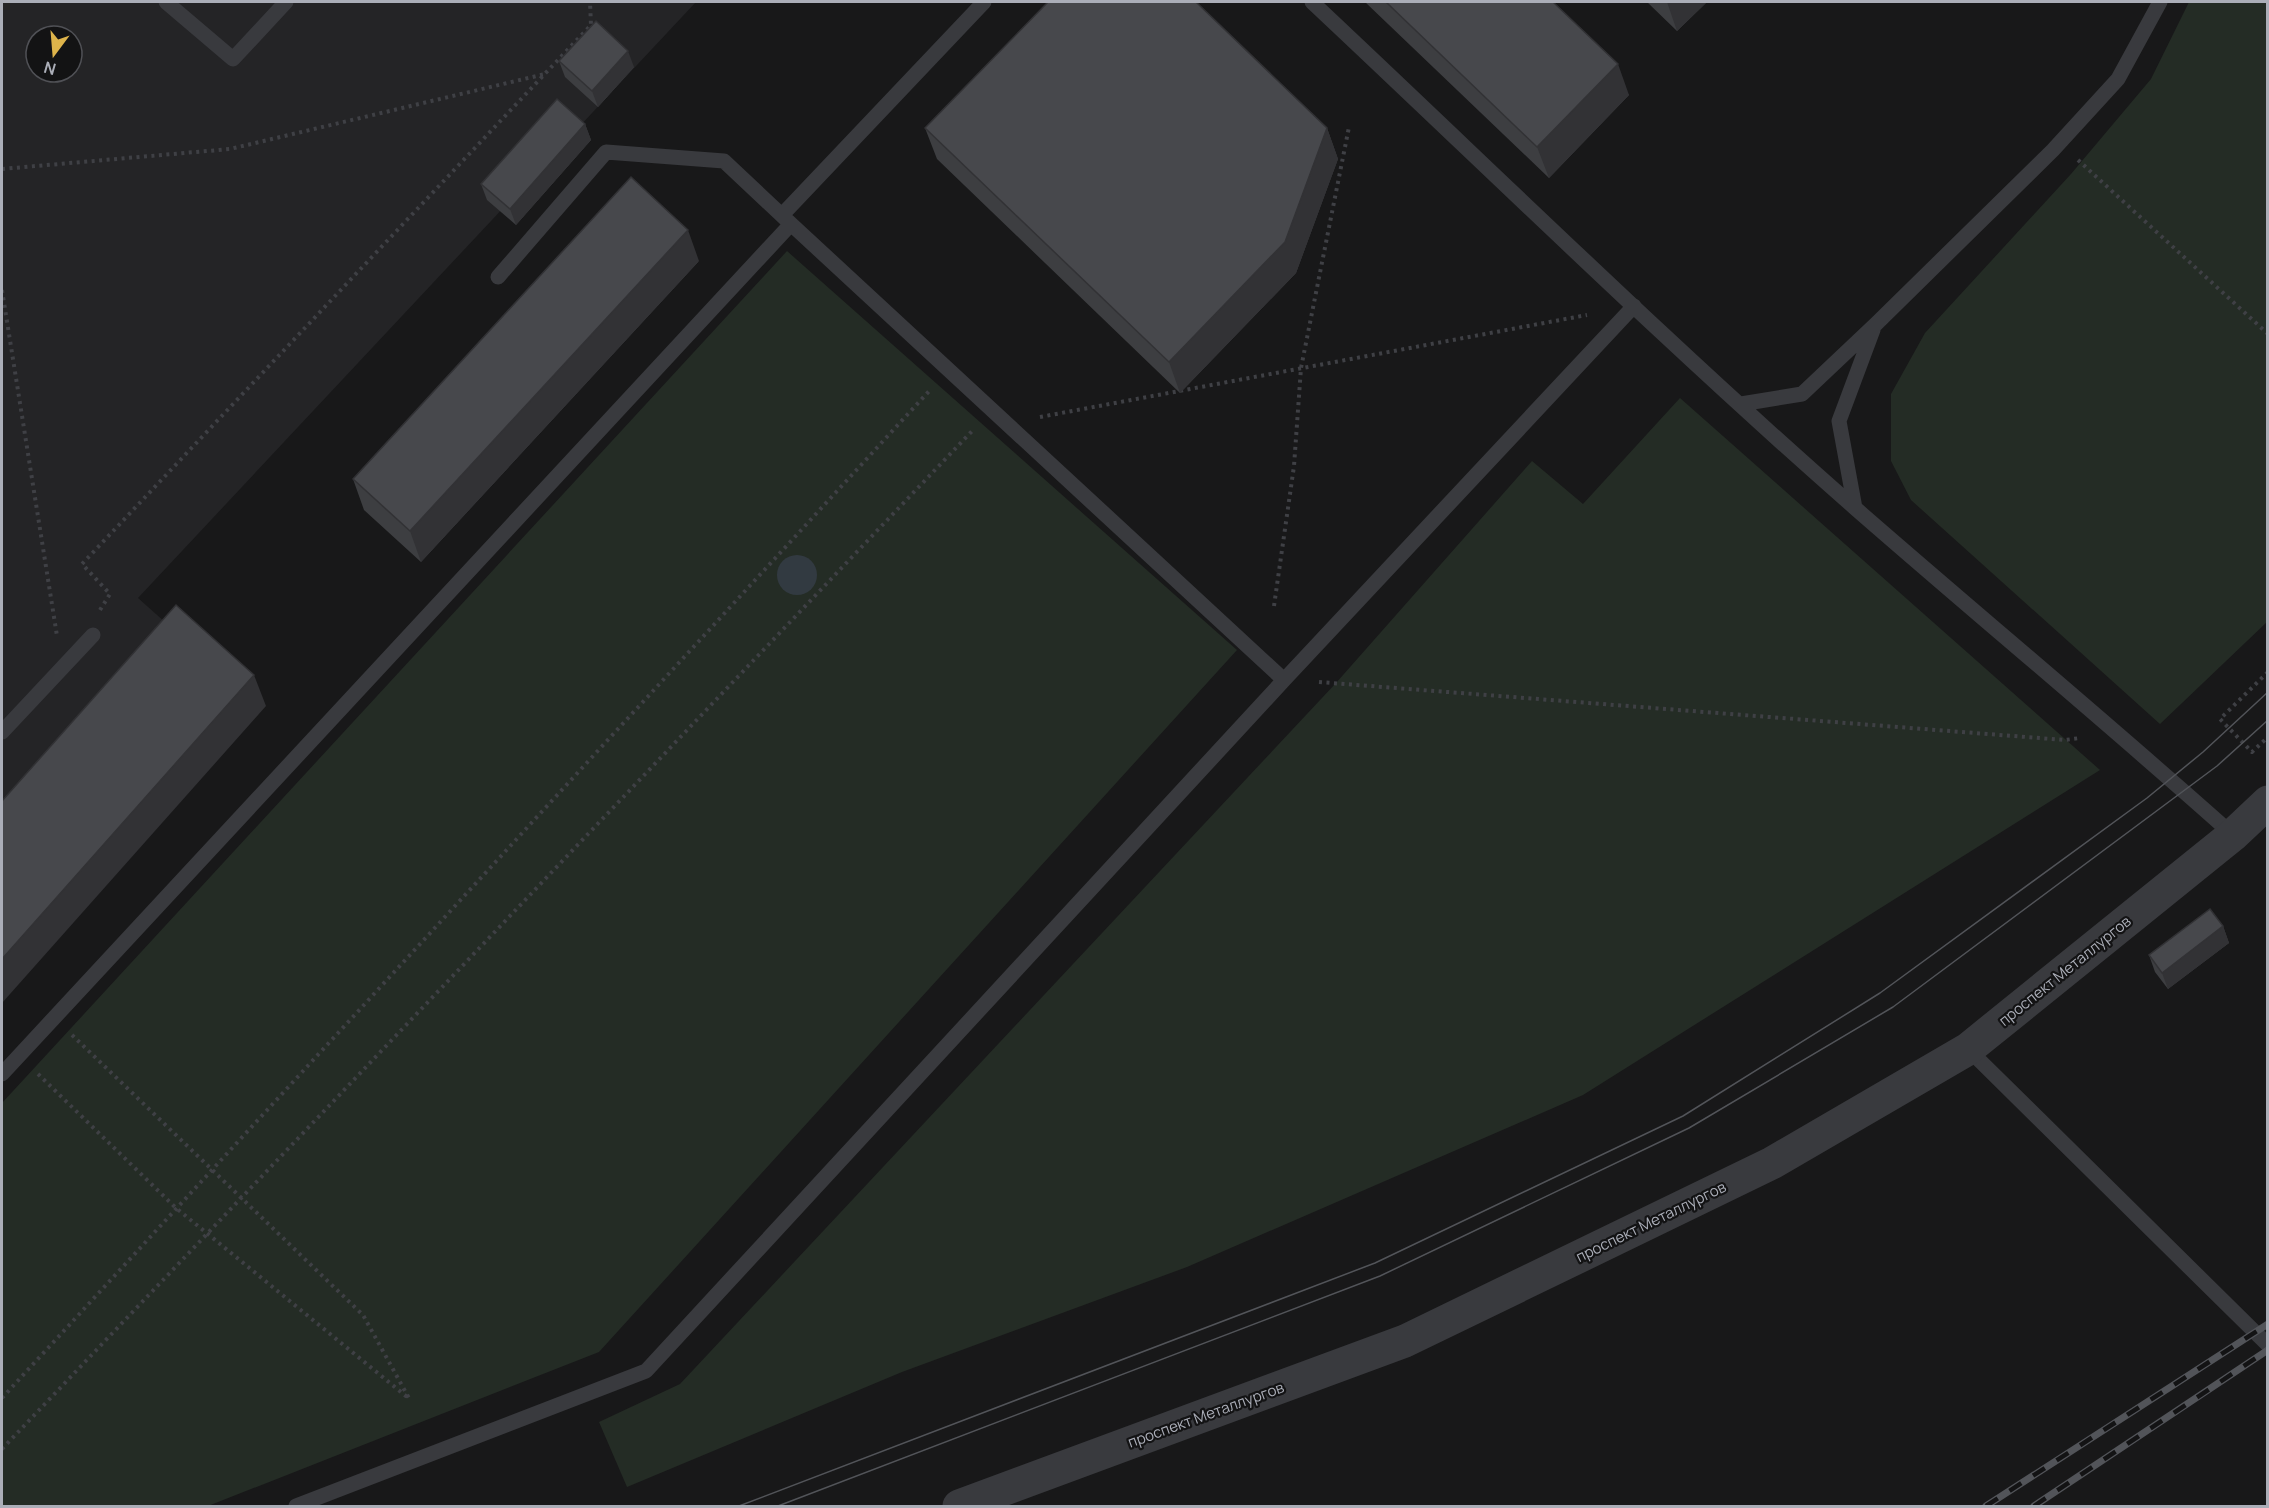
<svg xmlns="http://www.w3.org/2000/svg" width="2269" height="1508" viewBox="0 0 2269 1508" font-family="Manrope,sans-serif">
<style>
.built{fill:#242426;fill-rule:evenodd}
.green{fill:#242c25}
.water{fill:#323a41}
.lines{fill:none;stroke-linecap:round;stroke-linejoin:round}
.path{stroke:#3f4045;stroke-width:4;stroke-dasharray:3 4.5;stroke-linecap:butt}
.service{stroke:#393a3e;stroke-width:15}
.tertiary{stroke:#393a3e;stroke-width:33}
.tram{stroke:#525459;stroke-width:1.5}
.rail-casing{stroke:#525459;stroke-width:7}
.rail{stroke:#131314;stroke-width:4.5;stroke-dasharray:14;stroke-linecap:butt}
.wall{fill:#3d3e41}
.shaded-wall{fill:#323235}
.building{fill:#47484c;stroke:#323235;stroke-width:1.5}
.labels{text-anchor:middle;stroke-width:4.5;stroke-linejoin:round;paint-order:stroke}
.street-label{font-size:15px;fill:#abaeb8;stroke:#131314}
</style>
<rect width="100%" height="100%" fill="#181819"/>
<!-- built -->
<path class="built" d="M 2,2 L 696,2 L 138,598 L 212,664 L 2,902 ZM 36,36 L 72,36 L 72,72 L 36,72 Z"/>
<!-- green -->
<path class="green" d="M 2189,2 L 2267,2 L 2268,621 L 2160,724 L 1911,500 L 1891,461 L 1891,394 L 1925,333 L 2071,174 L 2151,79 Z
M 787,251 L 1237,650 L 599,1352 L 208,1506 L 2,1506 L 2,1103 Z
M 1680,398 L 2100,770 L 1583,1095 L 1187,1267 L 902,1372 L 627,1487 L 599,1422 L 680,1384 L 1336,683 L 1532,461 L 1583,504 Z"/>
<!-- water -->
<path class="water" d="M777 575a20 20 0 1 1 40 0a20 20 0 1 1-40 0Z"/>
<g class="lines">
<!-- path -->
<path class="path" d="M 2078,160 L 2268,334
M 2,169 L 230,149 L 545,74
M 2,290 L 57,636
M 1040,417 L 1587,315
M 1274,606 L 1294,466 L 1301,368 L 1349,127
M 100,610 L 110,594 L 82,564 L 591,25 L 590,2
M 2268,672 L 2220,719 L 2252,752 L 2268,737
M 1319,682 L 2065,740 L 2080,738
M 72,1035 L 363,1315 L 410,1400
M 38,1074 L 176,1208 L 407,1397
M 2,1398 L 931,389
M 2,1449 L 974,429"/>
<!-- service -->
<path class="service" d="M 166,2 L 233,59 L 286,2
M 1312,2 C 1492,171 1669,345 1855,508 C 1981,618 2109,724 2233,835
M 782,215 L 984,2
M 498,277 L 606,152 L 724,161 L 791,224
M 1741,404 L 1802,394 L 1876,324 L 2053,150 L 2118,79 L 2160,2
M 1855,508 L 1839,421 L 1873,330
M 2,732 L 93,635
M 1968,1049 L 2268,1345
M 2,1074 L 791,224 L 1284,680
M 296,1506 L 646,1371 L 1284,680 L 1634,306"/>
<!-- tertiary -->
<path class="tertiary" d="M 959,1506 L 1405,1341 L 1772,1163 L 1968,1049 L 2233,835 L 2268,802"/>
<!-- tram -->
<path class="tram" d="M 739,1506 L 1375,1263 L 1683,1116 L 1880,993 L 2147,798 L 2203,752 L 2268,692
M 778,1506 L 1380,1276 L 1689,1128 L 1893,1007 L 2217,766 L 2268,720"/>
<defs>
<path id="rail" d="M 1986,1506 L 2268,1324
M 2034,1506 L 2268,1350"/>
</defs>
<!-- rail casing -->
<use href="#rail" class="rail-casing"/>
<!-- rail -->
<use href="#rail" class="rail"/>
</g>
<!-- wall -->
<path class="wall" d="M 1365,2 L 1553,2 L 1629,95 L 1549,178 Z
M 1647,2 L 1707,2 L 1677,31 Z
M 559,61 L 634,67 L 598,107 L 565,77 Z
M 585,124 L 591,140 L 516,225 L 487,200 L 481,184 Z
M 925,128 L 1327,128 L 1338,159 L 1296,273 L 1180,393 L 937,159 Z
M 699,261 L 421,562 L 364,510 L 353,479 Z
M 2223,926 L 2229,943 L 2168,989 L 2155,972 L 2149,955 Z"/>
<!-- shaded-wall -->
<path class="shaded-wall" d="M 1667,2 L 1707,2 L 1677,31 Z
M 628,51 L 634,67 L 598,107 L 592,91 Z
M 1618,64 L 1629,95 L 1549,178 L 1537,147 Z
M 585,124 L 591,140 L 516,225 L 510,209 Z
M 1327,128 L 1338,159 L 1296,273 L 1180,393 L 1169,362 Z
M 688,230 L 699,261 L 421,562 L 410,531 Z
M 254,675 L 266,706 L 2,1003 L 2,959 Z
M 2223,926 L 2229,943 L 2168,989 L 2162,973 Z"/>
<!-- building -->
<path class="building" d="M 1048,2 L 1196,2 L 1327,128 L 1285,242 L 1169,362 L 925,128 Z
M 1386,2 L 1553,2 L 1618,64 L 1537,147 Z
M 596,21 L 628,51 L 592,91 L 559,61 Z
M 557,99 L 585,124 L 510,209 L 481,184 Z
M 631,177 L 688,230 L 410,531 L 353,479 Z
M 176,605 L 254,675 L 2,959 L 2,801 Z
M 2210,909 L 2223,926 L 2162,973 L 2149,955 Z"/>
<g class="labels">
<!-- street labels -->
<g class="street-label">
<text transform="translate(2065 971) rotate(-39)" y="5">проспект Металлургов</text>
<text transform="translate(1651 1222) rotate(-26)" y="5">проспект Металлургов</text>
<text transform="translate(1206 1415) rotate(-20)" y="5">проспект Металлургов</text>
</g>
</g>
<!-- border -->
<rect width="2269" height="1508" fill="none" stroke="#abaeb8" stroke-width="6"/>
<!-- north arrow -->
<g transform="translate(54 54) rotate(196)"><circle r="28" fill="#131314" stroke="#505156" stroke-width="1.5"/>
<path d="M0-4.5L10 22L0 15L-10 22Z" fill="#deb44b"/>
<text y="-9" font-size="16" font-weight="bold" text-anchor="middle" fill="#abaeb8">N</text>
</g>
</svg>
